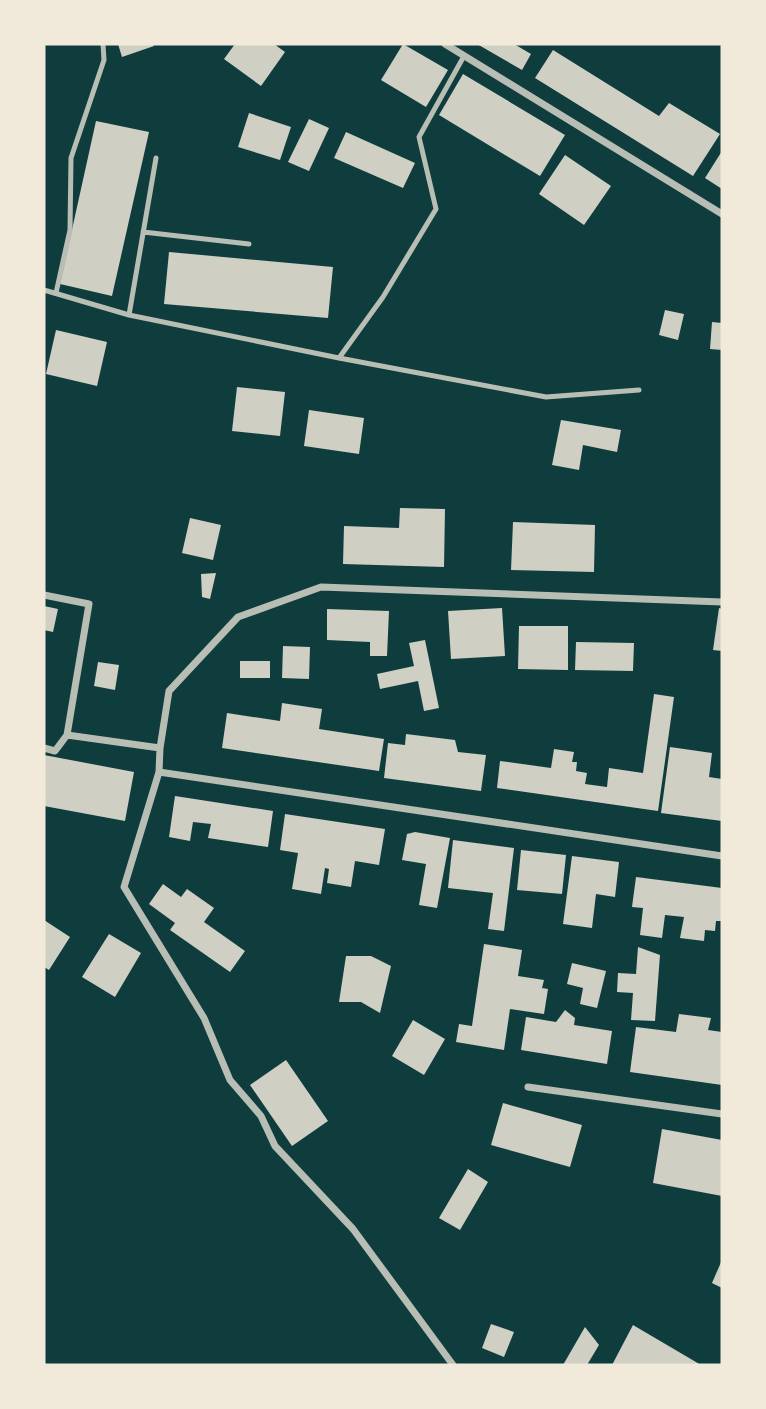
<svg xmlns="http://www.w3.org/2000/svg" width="766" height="1409" viewBox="0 0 766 1409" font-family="'Libre Baskerville',serif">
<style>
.building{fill:#cfcfc3}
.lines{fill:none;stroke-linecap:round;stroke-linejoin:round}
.service{stroke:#b8beb3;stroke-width:5}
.minor{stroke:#b8beb3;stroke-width:7}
</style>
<rect width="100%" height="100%" fill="#0f3d3e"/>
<!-- building -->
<path class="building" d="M 118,44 L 153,44 L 154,46 L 122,57 Z
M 235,44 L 274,44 L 285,52 L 261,86 L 224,59 Z
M 403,44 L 448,70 L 426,107 L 381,80 Z
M 477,44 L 514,44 L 531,54 L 522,70 Z
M 553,50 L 659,116 L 669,103 L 720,134 L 693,176 L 535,78 Z
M 463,74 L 565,135 L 540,176 L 439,115 Z
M 249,113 L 291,127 L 280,160 L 238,147 Z
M 309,119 L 329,128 L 309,171 L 288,162 Z
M 96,121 L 149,132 L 112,296 L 60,284 Z
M 346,132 L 415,163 L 403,188 L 334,158 Z
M 722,151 L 722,189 L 705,178 Z
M 565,155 L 611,186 L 584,225 L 539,194 Z
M 169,252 L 333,267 L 328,318 L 164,304 Z
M 665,310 L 684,314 L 678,340 L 659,335 Z
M 712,322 L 722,323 L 722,350 L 710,349 Z
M 56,330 L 107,342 L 97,386 L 46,374 Z
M 237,387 L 285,392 L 280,436 L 232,431 Z
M 309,410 L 364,418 L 359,454 L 304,446 Z
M 561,420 L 621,430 L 617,452 L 583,445 L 579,470 L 552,465 Z
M 400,508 L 445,509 L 444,567 L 343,564 L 344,526 L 399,528 Z
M 190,518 L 221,525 L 213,560 L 182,553 Z
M 513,522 L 595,525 L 594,572 L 511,570 Z
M 216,573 L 210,599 L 202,597 L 201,574 Z
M 44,606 L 58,609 L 53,632 L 44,630 Z
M 502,608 L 505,656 L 451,659 L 448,611 Z
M 719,608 L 722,609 L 722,651 L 713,650 Z
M 327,609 L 389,611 L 387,656 L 370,656 L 370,642 L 327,640 Z
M 519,626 L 568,626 L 568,670 L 518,669 Z
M 425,640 L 439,708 L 424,711 L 418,681 L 380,689 L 377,674 L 414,666 L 409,643 Z
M 576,642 L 634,643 L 633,671 L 575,670 Z
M 283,646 L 310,647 L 309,679 L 282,678 Z
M 240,661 L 270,661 L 270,678 L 240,678 Z
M 98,662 L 119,665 L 115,690 L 94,686 Z
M 654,694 L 674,697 L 658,811 L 497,788 L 500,761 L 551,768 L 554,749 L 574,752 L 572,762 L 577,762 L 576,771 L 587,773 L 585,784 L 607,787 L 609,768 L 643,773 Z
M 282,703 L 322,709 L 319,729 L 384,739 L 379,771 L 222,748 L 227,713 L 280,721 Z
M 406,734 L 455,740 L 458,752 L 486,755 L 481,791 L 384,778 L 388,743 L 405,745 Z
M 670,747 L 712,753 L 709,777 L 722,779 L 722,821 L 661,813 Z
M 44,755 L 134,772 L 125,821 L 44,806 Z
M 175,796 L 273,811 L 268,847 L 208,838 L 211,824 L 193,822 L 190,841 L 169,837 Z
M 285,814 L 385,829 L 379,865 L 355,861 L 351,887 L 327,883 L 329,869 L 325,868 L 321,894 L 292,889 L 298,853 L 280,850 Z
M 415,832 L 450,838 L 437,908 L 419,905 L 426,864 L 402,860 L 407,834 Z
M 453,840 L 514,848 L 504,931 L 488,929 L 493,893 L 448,888 Z
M 521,850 L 566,855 L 562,894 L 517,890 Z
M 572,856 L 619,862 L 615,897 L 596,894 L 592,928 L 563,924 Z
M 636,877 L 722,888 L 722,921 L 716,921 L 715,931 L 705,930 L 704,941 L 680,938 L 684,917 L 665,915 L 662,938 L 640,935 L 643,908 L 632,907 Z
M 163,884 L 181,897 L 187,889 L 214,908 L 204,922 L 245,951 L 230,972 L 170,930 L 175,923 L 149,904 Z
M 44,920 L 70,937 L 49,970 L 44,967 Z
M 109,934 L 141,953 L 115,997 L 82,977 Z
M 484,944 L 522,950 L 518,976 L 544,980 L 542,988 L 548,989 L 544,1014 L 510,1009 L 504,1050 L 456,1042 L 459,1024 L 472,1026 Z
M 638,947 L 660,955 L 655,1021 L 631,1020 L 633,993 L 617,992 L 618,973 L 636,974 Z
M 346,956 L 371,956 L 391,966 L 380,1013 L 361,1002 L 339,1002 Z
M 572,963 L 606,971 L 597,1008 L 580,1004 L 583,988 L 567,984 Z
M 565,1010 L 575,1018 L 574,1025 L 612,1031 L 607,1064 L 521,1050 L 526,1017 L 556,1022 Z
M 679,1014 L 711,1018 L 708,1030 L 722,1032 L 722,1085 L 630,1072 L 636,1027 L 676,1032 Z
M 413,1020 L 445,1039 L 424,1075 L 392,1056 Z
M 286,1060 L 328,1121 L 292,1146 L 250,1085 Z
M 503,1103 L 582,1125 L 570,1167 L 491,1145 Z
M 662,1129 L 722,1140 L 722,1196 L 653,1183 Z
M 468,1169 L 488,1182 L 460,1230 L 439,1218 Z
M 722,1260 L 722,1288 L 712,1283 Z
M 491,1324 L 514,1332 L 504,1357 L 482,1348 Z
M 633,1325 L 701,1365 L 612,1365 Z
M 585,1327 L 599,1345 L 587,1365 L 563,1365 Z"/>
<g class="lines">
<!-- service -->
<path class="service" d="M 143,232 L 249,244
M 44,290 L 129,315 L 339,358 L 546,397 L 639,390
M 56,293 L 70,230 L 71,158 L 104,60 L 103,44
M 129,315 L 156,158
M 339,358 L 383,297 L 436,209 L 419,137 L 464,56"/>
<!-- minor -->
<path class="minor" d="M 445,44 L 722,214
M 44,595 L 89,604 L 67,735 L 55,751 L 44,748
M 67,735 L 160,748
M 159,772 L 722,856
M 528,1087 L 722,1114
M 453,1365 L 353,1229 L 275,1146 L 261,1116 L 230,1080 L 204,1018 L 124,887 L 159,772 L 160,748 L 169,691 L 238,617 L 321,587 L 722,602"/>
</g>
<!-- border -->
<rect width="766" height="1409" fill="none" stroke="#f1e9da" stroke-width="91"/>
</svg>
